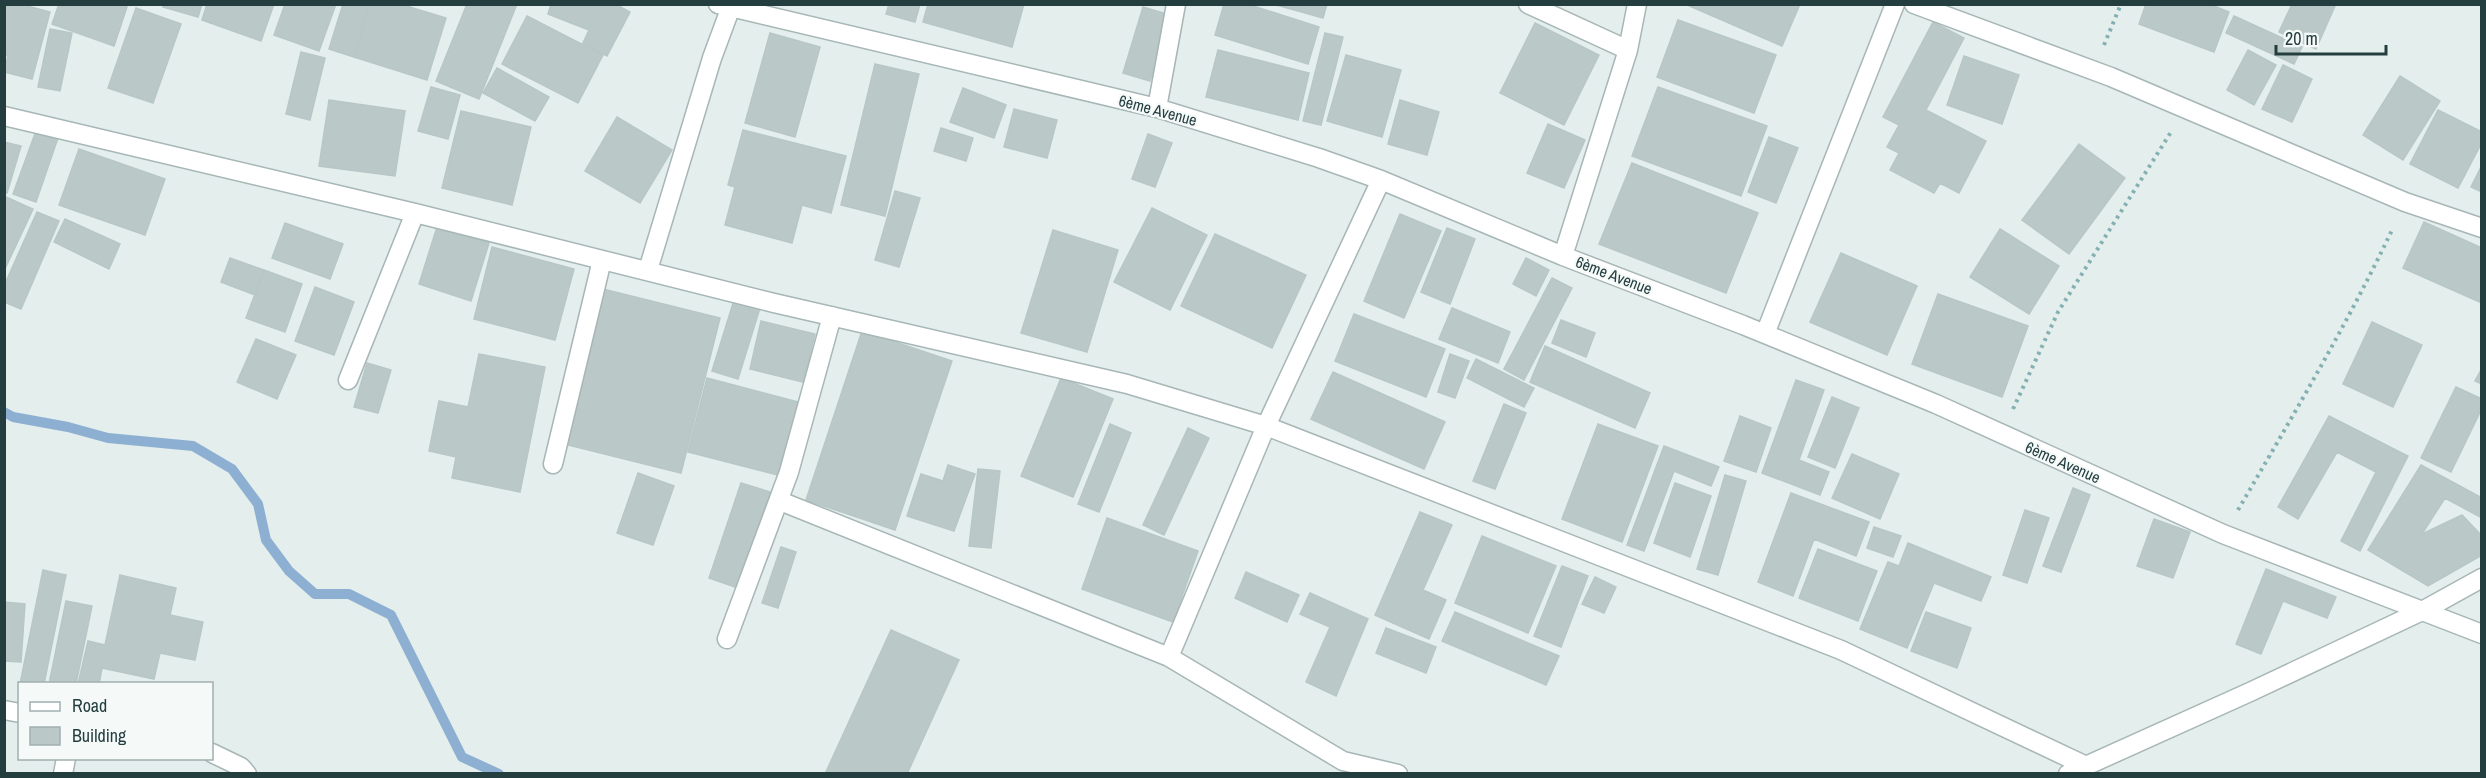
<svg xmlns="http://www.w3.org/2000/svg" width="2486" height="778" viewBox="0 0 2486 778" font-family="'Archivo Narrow',sans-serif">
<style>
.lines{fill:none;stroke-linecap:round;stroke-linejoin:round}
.stream{stroke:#8db0d2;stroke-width:10}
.building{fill:#bac9c7;stroke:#b7c7c6;stroke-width:1.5}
.minor-casing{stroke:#a7b6b6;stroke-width:21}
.path{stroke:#85b0b1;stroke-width:4;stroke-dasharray:3 4.5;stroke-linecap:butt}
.minor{stroke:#fff;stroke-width:18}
.labels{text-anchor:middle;stroke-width:4.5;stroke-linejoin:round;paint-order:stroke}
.street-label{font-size:16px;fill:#243e40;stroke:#f5faf9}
</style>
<rect width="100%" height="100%" fill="#e4eeed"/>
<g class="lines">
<!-- stream -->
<path class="stream" d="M 4,412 L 13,417 L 68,427 L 108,438 L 193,446 L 232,469 L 258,504 L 266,540 L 289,571 L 315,594 L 349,594 L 391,615 L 462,757 L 499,774"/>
</g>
<!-- building -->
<path class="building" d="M 4,4 L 20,4 L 50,12 L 32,79 L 4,72 L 8,56 L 4,55 Z
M 59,4 L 120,4 L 127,7 L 114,46 L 52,24 Z
M 164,4 L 202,4 L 198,17 L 163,7 Z
M 207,4 L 274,4 L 261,41 L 202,20 Z
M 285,4 L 336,4 L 319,51 L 274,35 Z
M 343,4 L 370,4 L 354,57 L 329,49 Z
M 370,4 L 400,4 L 446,18 L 427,80 L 354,57 Z
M 467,4 L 517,4 L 479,99 L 436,81 Z
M 551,4 L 615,4 L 630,12 L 607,56 L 583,43 L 589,30 L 548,14 Z
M 889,4 L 920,4 L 915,22 L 886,14 Z
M 928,4 L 1024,4 L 1012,47 L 923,22 Z
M 1224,4 L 1247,4 L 1319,27 L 1308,64 L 1215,35 Z
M 1273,4 L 1327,4 L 1323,18 Z
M 1685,4 L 1800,4 L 1782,46 Z
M 2146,4 L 2209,4 L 2229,12 L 2214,52 L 2139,24 Z
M 2292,4 L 2335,6 L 2316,49 L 2279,32 Z
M 1143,7 L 1170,15 L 1150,81 L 1123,73 Z
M 136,8 L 181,24 L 153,103 L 108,88 Z
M 527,16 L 603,55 L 578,103 L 502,64 Z
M 2234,16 L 2302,47 L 2294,64 L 2226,33 Z
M 1678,20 L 1776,55 L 1754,113 L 1657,77 Z
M 1933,22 L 1964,38 L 1926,110 L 1986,141 L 1959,193 L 1940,183 L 1934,193 L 1890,170 L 1899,153 L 1887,147 L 1899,125 L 1883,117 Z
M 1535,23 L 1599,55 L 1564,125 L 1500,93 Z
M 50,29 L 72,33 L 60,91 L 38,87 Z
M 770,33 L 820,47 L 795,137 L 745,123 Z
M 1325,33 L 1343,37 L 1321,125 L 1303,121 Z
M 1218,50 L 1309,73 L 1298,120 L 1206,97 Z
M 2248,50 L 2276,65 L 2254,105 L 2227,90 Z
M 301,52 L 325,58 L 310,120 L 286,114 Z
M 1346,55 L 1401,70 L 1382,137 L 1327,121 Z
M 1964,56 L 2019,75 L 2002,124 L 1947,105 Z
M 875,64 L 919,74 L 885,216 L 841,205 Z
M 2283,65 L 2312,79 L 2292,122 L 2262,109 Z
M 497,68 L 549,97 L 535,121 L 483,93 Z
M 2400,76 L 2440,101 L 2403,160 L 2363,135 Z
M 431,87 L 460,95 L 448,139 L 418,131 Z
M 1658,87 L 1767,126 L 1741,196 L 1632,156 Z
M 963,88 L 1006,105 L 994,138 L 950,122 Z
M 329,100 L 405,111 L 395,176 L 319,166 Z
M 1400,100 L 1439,112 L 1427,155 L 1388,144 Z
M 1014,109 L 1057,120 L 1047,158 L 1004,147 Z
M 2438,110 L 2482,132 L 2482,142 L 2458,188 L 2410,164 Z
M 461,111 L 531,127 L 512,205 L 442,188 Z
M 617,117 L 672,150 L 640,203 L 585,171 Z
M 1548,124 L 1585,140 L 1564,188 L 1527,173 Z
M 941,128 L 973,138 L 966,161 L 934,151 Z
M 743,130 L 846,156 L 831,213 L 802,205 L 792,243 L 725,225 L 735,187 L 728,185 Z
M 36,131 L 58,138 L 36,202 L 13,194 Z
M 1148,134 L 1172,143 L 1155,187 L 1132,179 Z
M 1769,137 L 1798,148 L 1776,203 L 1748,192 Z
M 4,142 L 21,146 L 7,193 L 4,192 Z
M 2079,144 L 2125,178 L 2069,254 L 2022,220 Z
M 79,149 L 165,179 L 145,235 L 59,205 Z
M 1632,163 L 1758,213 L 1726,293 L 1599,244 Z
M 2482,165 L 2482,192 L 2471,187 Z
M 895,191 L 920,198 L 899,267 L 875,260 Z
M 6,197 L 33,209 L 4,271 L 4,201 Z
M 1152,208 L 1207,235 L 1170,310 L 1114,282 Z
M 37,212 L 59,221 L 21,309 L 4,302 L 4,286 Z
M 1400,214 L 1441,231 L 1404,318 L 1364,301 Z
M 65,219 L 120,244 L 109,269 L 54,242 Z
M 2424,222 L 2482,248 L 2482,303 L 2403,268 Z
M 285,223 L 343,244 L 330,279 L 272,258 Z
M 437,227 L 489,243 L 471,301 L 419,284 Z
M 1447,228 L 1475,239 L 1450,304 L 1421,292 Z
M 2000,229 L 2059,266 L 2029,314 L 1970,277 Z
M 1053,230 L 1118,250 L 1087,352 L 1021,333 Z
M 1215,234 L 1306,275 L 1272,348 L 1181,306 Z
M 492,247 L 574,269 L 555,340 L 474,319 Z
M 1841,253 L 1917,286 L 1887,355 L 1810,322 Z
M 230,258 L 264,270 L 255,295 L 221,282 Z
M 1526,258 L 1549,270 L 1536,296 L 1513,284 Z
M 264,270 L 302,284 L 285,332 L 246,318 Z
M 1552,278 L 1572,288 L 1524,380 L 1504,369 Z
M 315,287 L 354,302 L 334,355 L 295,341 Z
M 603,289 L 720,318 L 681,473 L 564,444 Z
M 1938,294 L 2028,326 L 2002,397 L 1912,364 Z
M 734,300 L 760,308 L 738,379 L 712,371 Z
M 1452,308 L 1510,332 L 1498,363 L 1439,339 Z
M 1354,314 L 1445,349 L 1426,397 L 1335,361 Z
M 1561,320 L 1595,333 L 1586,357 L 1552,343 Z
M 761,321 L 815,334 L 803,382 L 750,369 Z
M 2372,322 L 2422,345 L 2393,407 L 2343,384 Z
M 862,331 L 952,361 L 895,530 L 806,500 Z
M 256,339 L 296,355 L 277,399 L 237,382 Z
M 1545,346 L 1650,393 L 1635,428 L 1530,382 Z
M 479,354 L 545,367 L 520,492 L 452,478 L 456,457 L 429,451 L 439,401 L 468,407 Z
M 1450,354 L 1469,361 L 1455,398 L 1438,392 Z
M 1476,359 L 1534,388 L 1524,407 L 1467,378 Z
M 367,363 L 391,370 L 378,413 L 354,407 Z
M 2482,368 L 2482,384 L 2475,381 Z
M 1333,372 L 1445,422 L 1424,469 L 1311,419 Z
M 707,378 L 806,404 L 786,477 L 688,452 Z
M 1061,378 L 1113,399 L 1073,497 L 1021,476 Z
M 1796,380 L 1824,390 L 1799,460 L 1829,472 L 1820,495 L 1762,473 Z
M 2456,387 L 2482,399 L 2482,408 L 2451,472 L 2421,458 Z
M 1832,397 L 1859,408 L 1835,468 L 1808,457 Z
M 1504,404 L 1526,413 L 1495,489 L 1473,481 Z
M 1740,416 L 1771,428 L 1756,472 L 1724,461 Z
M 2329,416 L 2408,456 L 2360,551 L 2341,541 L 2376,472 L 2337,452 L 2298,519 L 2278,507 Z
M 1110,424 L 1131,433 L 1099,512 L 1078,504 Z
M 1598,424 L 1658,446 L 1622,542 L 1562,519 Z
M 1188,428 L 1209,438 L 1164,535 L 1143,525 Z
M 1664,446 L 1719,467 L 1711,486 L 1674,471 L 1644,551 L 1627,545 Z
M 1852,454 L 1899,474 L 1880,519 L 1832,498 Z
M 948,465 L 975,474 L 954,531 L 907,516 L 921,474 L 943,481 Z
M 2421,465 L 2482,498 L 2482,518 L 2445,498 L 2422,534 L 2462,515 L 2482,536 L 2482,555 L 2428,586 L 2368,550 Z
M 978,469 L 1000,471 L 991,548 L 969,546 Z
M 638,473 L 674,486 L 653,545 L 617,533 Z
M 1725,475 L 1746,481 L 1718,575 L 1697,569 Z
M 741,483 L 770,492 L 738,588 L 709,578 Z
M 1675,483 L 1711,496 L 1690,557 L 1654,543 Z
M 2073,488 L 2090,495 L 2061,572 L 2043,566 Z
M 1791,493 L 1869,522 L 1856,556 L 1814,539 L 1793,596 L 1758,582 Z
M 2025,510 L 2049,518 L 2027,583 L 2003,575 Z
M 1420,512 L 1452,525 L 1423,590 L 1446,600 L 1429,639 L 1375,615 Z
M 1107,518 L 1198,551 L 1173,622 L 1082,589 Z
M 2154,519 L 2190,532 L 2173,578 L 2137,566 Z
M 1874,527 L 1901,536 L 1893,557 L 1867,548 Z
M 1482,536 L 1556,566 L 1528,633 L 1455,603 Z
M 1908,543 L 1991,577 L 1981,601 L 1934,583 L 1907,648 L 1860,629 L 1888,562 L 1899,566 Z
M 781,547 L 796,552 L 778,608 L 762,603 Z
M 1818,549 L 1877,571 L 1858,621 L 1799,598 Z
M 1562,566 L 1588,576 L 1561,647 L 1534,636 Z
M 2266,569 L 2336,597 L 2327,618 L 2283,601 L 2261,654 L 2236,644 Z
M 43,570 L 66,575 L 44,684 L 20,684 Z
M 1246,572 L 1299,595 L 1287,622 L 1235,598 Z
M 120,575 L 176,588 L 170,615 L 203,622 L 195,660 L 160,653 L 154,679 L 102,668 L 99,684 L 78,684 L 88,641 L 105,645 Z
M 1595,577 L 1616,587 L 1604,613 L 1582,604 Z
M 1310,593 L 1368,619 L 1336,696 L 1306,682 L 1330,627 L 1300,614 Z
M 66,601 L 92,606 L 76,684 L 49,684 Z
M 4,602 L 25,604 L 21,662 L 4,661 Z
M 1455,612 L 1559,656 L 1546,685 L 1442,641 Z
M 1926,612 L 1971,628 L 1957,668 L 1911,651 Z
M 1386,628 L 1436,647 L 1426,673 L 1376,653 Z
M 891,630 L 959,660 L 907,774 L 825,774 Z"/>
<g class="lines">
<defs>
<path id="minor" d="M 718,4 L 1157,108 L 1319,158 L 1381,180 L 1563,256 L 1743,325 L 1936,404 L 2223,534 L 2482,634
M 1528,4 L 1628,50
M 1914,4 L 2111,77 L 2405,202 L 2482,228
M 1157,108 L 1176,4
M 4,116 L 415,213 L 774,303 L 1127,384 L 1266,426 L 1841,650 L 2084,765
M 1563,256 L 1628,50 L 1637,4
M 648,270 L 712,58 L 732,4
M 1765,334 L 1895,4
M 348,380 L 415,213
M 553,464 L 602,260
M 780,501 L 1169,657 L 1343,761 L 1398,774
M 727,639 L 789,472 L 832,316
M 1169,657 L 1266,426 L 1381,180
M 4,710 L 20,713
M 212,753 L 241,767 L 247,774
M 63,774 L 66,758
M 2068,774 L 2250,692 L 2424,610 L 2482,578"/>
</defs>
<!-- minor casing -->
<use href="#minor" class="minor-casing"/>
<!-- path -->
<path class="path" d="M 2104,45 L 2121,4
M 2013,409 L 2058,312 L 2171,132
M 2238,510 C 2292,417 2347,325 2393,228"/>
<!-- minor -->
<use href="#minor" class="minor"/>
</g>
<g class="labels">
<!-- street labels -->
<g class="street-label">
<text transform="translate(1158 110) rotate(15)" y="6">6ème Avenue</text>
<text transform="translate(1614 275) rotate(21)" y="6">6ème Avenue</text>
<text transform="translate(2063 462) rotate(24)" y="6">6ème Avenue</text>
</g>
</g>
<!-- border -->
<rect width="2486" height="778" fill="none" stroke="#243e40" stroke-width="12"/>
<!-- legend -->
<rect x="18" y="682" width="195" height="78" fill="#f5faf9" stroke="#a1afaf" stroke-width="1.5"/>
<rect x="30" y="702" width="30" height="9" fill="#ffffff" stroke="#a1afaf" stroke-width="1.5"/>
<text x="72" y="712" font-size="18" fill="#243e40">Road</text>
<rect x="30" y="727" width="30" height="18" fill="#bac9c7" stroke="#a1afaf" stroke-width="1.5"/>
<text x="72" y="742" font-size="18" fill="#243e40">Building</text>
<!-- scale -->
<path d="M2276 45v9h110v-9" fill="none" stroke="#243e40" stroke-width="3"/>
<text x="2285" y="45" font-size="18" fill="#243e40" stroke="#f5faf9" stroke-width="4.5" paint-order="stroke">20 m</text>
</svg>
